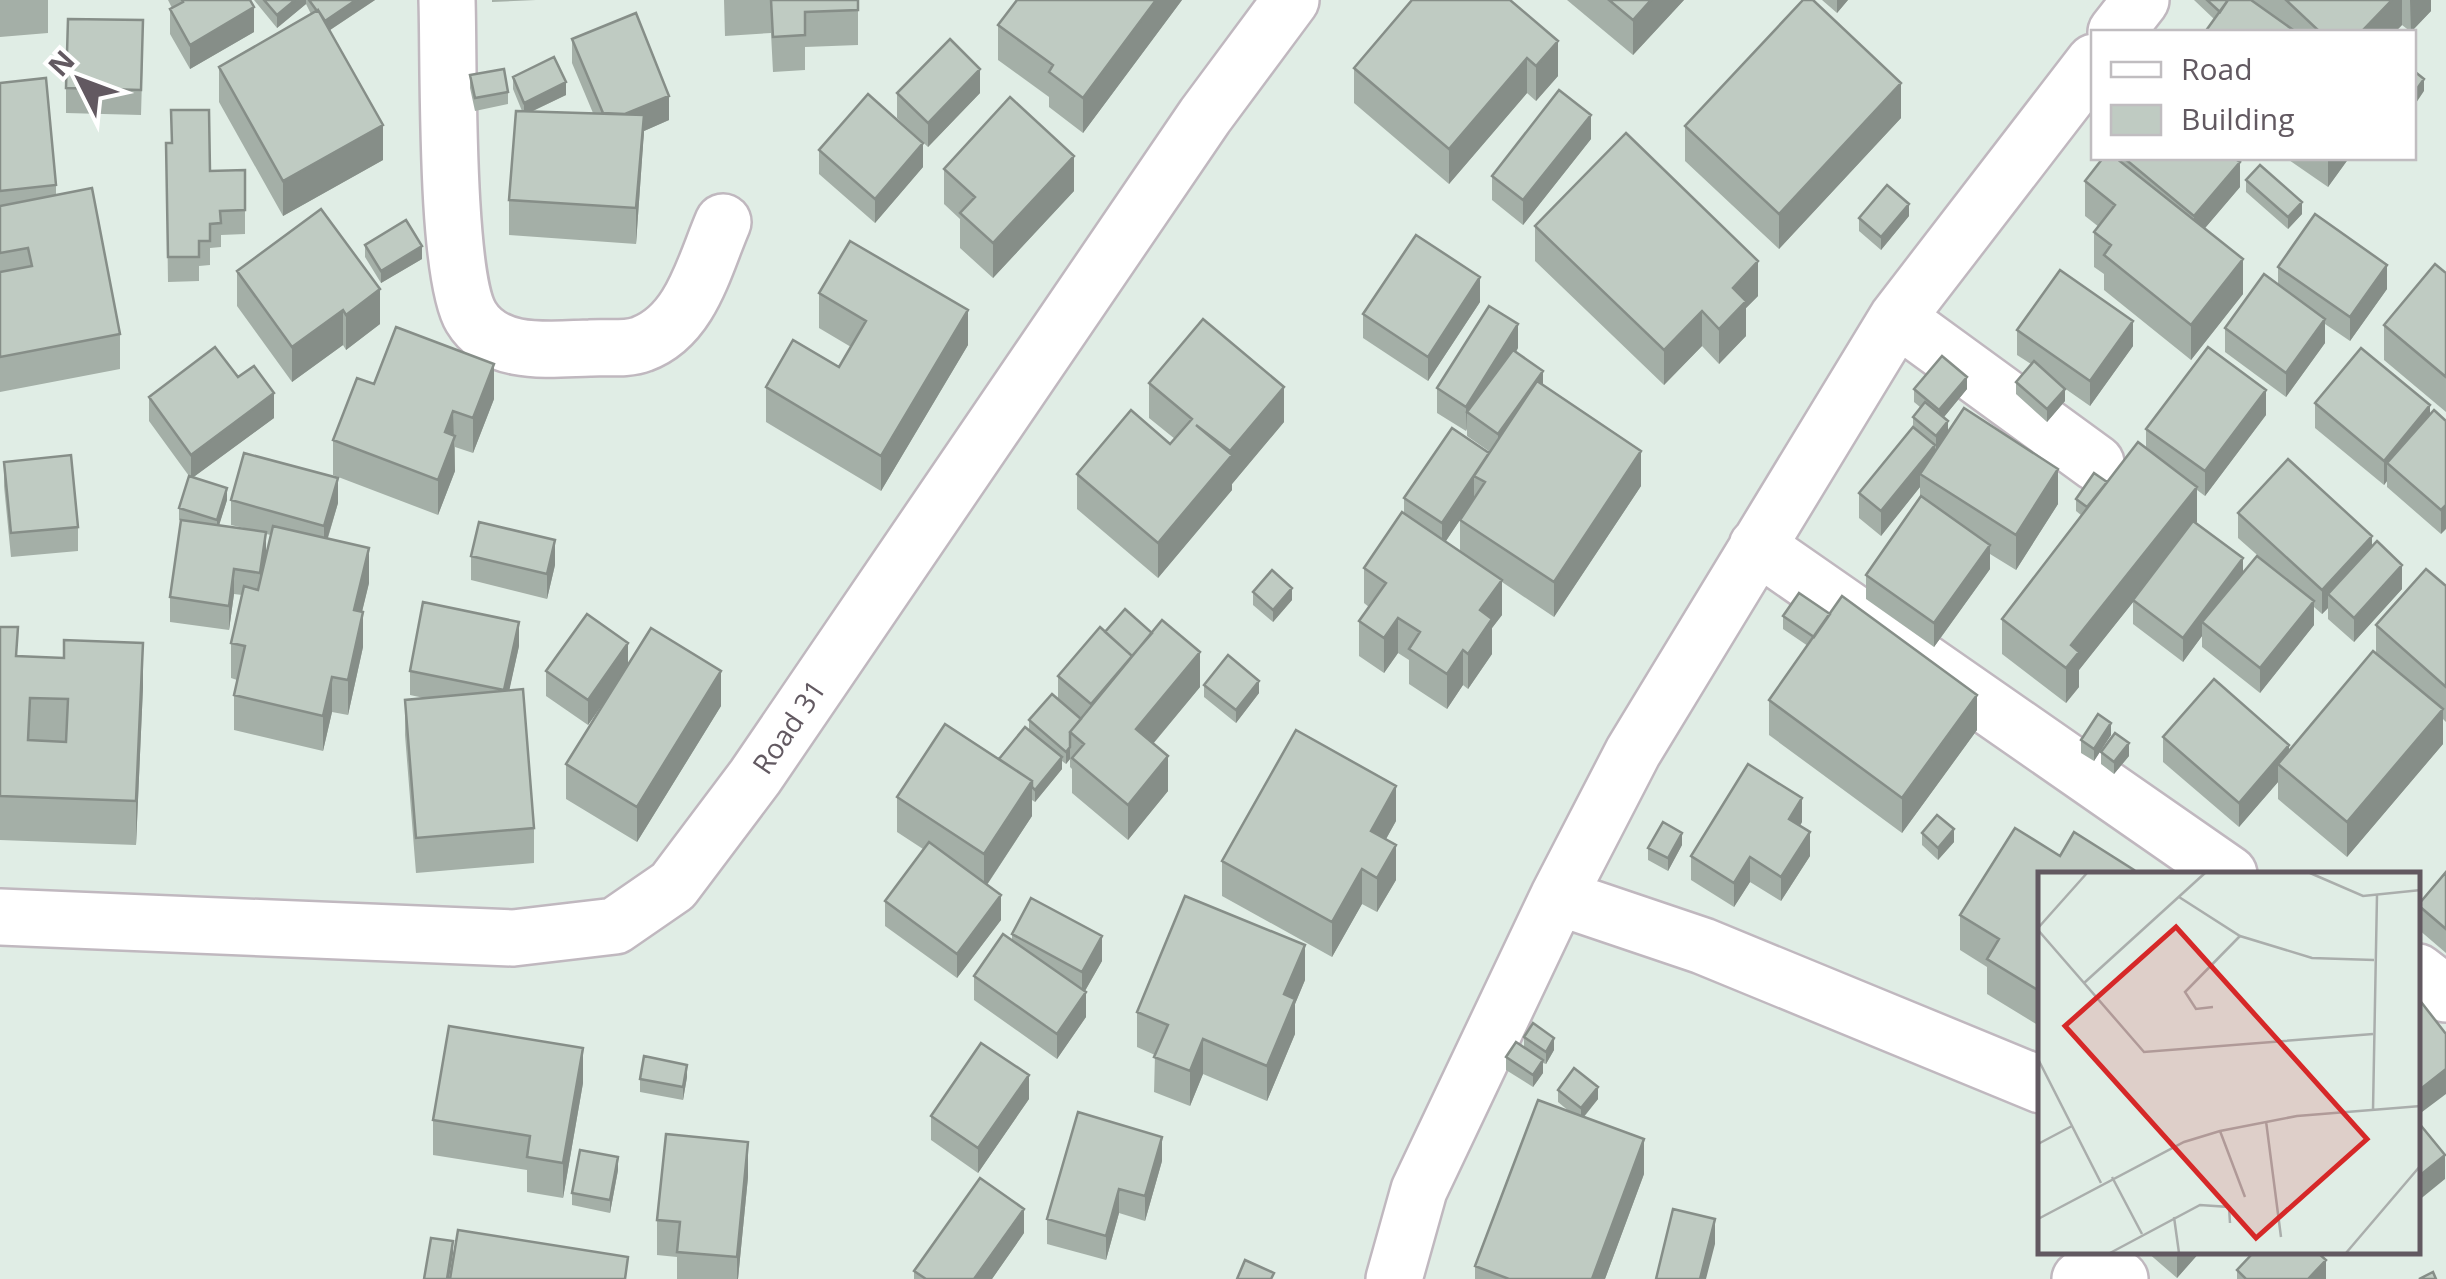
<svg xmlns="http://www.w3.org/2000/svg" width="2446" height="1279" viewBox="0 0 2446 1279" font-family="'Open Sans',sans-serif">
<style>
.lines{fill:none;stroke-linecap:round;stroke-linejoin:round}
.minor-casing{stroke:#c0b8bf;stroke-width:60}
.minor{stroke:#fff;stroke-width:55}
.wall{fill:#a4afa7;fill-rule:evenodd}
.shaded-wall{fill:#868e88}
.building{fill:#bfcbc2;stroke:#868e88;stroke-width:2.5;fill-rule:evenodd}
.labels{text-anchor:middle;stroke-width:10;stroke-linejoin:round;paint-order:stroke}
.street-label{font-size:28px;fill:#625961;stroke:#fff}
.inset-road{fill:none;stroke:#aaaeac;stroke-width:2.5}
.view{fill:#d62828;fill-opacity:0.15;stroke:#d62828;stroke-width:5}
.inset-edge{fill:none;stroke:#625961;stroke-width:5}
</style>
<rect width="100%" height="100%" fill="#e0ede5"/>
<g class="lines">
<defs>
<path id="minor" d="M 447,0 C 449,61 445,274 471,317 C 495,357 550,349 590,348 C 606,347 627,350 642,344 C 691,326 704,266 723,222
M 2116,32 L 2141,0
M 1897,318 L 2096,463
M 1757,546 L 2229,874
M 1558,897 L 1703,946 L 2041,1085
M 0,917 L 513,938 L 615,926 L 673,886 L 755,777 L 1205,116 L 1291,0
M 2418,972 L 2446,994
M 1394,1279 L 1419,1190 L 1558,897 L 1633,752 L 1897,318 L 2094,62
M 2080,1279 L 2092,1270 L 2120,1279"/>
</defs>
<!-- minor casing -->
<use href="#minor" class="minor-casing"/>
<!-- minor -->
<use href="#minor" class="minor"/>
</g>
<!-- wall -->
<path class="wall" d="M 0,0 L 48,0 L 48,33 L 0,37 Z
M 168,0 L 250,0 L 254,32 L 190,69 L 170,34 L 170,9 L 172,8 Z
M 254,0 L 375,0 L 330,30 L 383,160 L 283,216 L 219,102 L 219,67 L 311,14 L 306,4 L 277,28 Z
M 492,0 L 536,0 L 492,2 Z
M 724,0 L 858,0 L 858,45 L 805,47 L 805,70 L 773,72 L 771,33 L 725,36 Z
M 1182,0 L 1083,133 L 1049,107 L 1049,97 L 998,60 L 998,25 Z
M 1510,0 L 1558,76 L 1536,101 L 1527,93 L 1449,184 L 1354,103 L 1354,68 Z
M 1567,0 L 1684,0 L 1633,55 Z
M 1822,0 L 1848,0 L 1837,13 Z
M 2194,0 L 2431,0 L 2431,11 L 2411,32 L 2402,25 L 2395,32 L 2205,32 L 2214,19 Z
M 572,39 L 669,120 L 644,131 L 636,244 L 509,235 L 509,200 L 522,111 L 513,89 L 513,77 L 566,95 L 533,111 L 593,113 L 572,63 Z
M 143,45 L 141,115 L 66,113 L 66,88 Z
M 470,75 L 508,92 L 508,104 L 475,111 L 470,88 Z
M 0,83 L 56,185 L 56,195 L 120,334 L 120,369 L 0,392 Z
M 897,93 L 980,93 L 928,147 L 897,118 Z
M 1901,118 L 1779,249 L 1685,161 L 1685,126 Z
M 1591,139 L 1523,225 L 1492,200 L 1492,176 Z
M 166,143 L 210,171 L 245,170 L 245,234 L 221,235 L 221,247 L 210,248 L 210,265 L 199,266 L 199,281 L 168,282 Z
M 819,150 L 923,167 L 875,223 L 819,174 Z
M 2103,158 L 2234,158 L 2240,187 L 2205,228 L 2243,294 L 2191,360 L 2104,290 L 2104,274 L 2094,267 L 2094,232 L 2099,227 L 2085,216 L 2085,181 Z
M 2286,158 L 2349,158 L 2328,187 Z
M 944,169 L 1074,191 L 993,278 L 960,248 L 960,219 L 944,204 Z
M 2246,180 L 2302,214 L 2288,229 L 2246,192 Z
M 1909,216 L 1881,250 L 1859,231 L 1859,218 Z
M 1535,226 L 1758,296 L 1746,308 L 1746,336 L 1719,364 L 1702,346 L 1664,385 L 1535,261 Z
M 365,245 L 422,259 L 381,283 L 365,257 Z
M 2278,267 L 2387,289 L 2350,341 L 2325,324 L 2325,343 L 2286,397 L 2225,352 L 2225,328 L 2278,284 Z
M 237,271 L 380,324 L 346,350 L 343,345 L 292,382 L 237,306 Z
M 2446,273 L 2446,412 L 2384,360 L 2384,325 Z
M 819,293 L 968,345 L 881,491 L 766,422 L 766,387 L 839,367 L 851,347 L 819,328 Z
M 1480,302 L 1428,381 L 1363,338 L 1363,314 Z
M 2017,330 L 2133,346 L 2090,406 L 2060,385 L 2065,401 L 2047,422 L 2016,394 L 2016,382 L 2031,364 L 2017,355 Z
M 1518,348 L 1516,352 L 1543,385 L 1641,486 L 1554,617 L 1502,582 L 1502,615 L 1492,628 L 1492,654 L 1468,689 L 1463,685 L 1447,709 L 1409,684 L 1409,660 L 1398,653 L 1384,673 L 1359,656 L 1359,621 L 1369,607 L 1364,603 L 1364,568 L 1404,514 L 1404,498 L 1490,452 L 1467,436 L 1467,429 L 1466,431 L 1437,413 L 1437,388 ZM 1462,517 L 1460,520 L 1460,552 L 1445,542 Z
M 238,377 L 274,418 L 193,477 L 227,500 L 219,525 L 248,529 L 231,525 L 231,500 L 338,503 L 328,538 L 369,583 L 362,611 L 363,647 L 348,715 L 332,712 L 323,751 L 234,730 L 234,695 L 237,680 L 231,678 L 231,643 L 242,595 L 234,594 L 229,630 L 170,622 L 170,597 L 181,521 L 179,520 L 179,508 L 189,476 L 149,421 L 149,397 ZM 266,534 L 271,535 L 266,556 Z
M 1149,383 L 1284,422 L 1232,484 L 1232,490 L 1158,578 L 1077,509 L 1077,474 L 1170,444 L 1175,439 L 1149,418 Z
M 374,384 L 494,399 L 473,453 L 455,447 L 455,471 L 438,515 L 333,475 L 333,440 Z
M 1914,389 L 1967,389 L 1944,417 L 1948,431 L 2058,504 L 2016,570 L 1990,554 L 1990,569 L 1934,647 L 1866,599 L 1866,575 L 1920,497 L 1920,487 L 1881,536 L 1859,518 L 1859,493 L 1913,427 L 1913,417 L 1920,407 L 1914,402 Z
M 2315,403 L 2430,414 L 2446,421 L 2441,534 L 2387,487 L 2387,481 L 2384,485 L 2315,428 Z
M 2266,415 L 2205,496 L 2197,490 L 2196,523 L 2243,573 L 2264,561 L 2238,538 L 2238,513 L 2372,545 L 2402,589 L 2354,642 L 2328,619 L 2328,608 L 2322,614 L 2314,607 L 2314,625 L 2260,693 L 2202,647 L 2202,636 L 2183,662 L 2133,624 L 2133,602 L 2079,670 L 2079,687 L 2066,703 L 2002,654 L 2002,619 L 2081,515 L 2076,511 L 2076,499 L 2107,482 L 2146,448 L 2146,429 Z
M 4,462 L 78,527 L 78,551 L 11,557 L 4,486 Z
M 471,556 L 555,565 L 547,599 L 471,580 Z
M 2446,586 L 2446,722 L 2443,719 L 2443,744 L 2347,857 L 2278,799 L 2278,782 L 2239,827 L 2163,762 L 2163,737 L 2289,751 L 2376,653 L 2376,625 Z
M 1253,592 L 1292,600 L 1273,622 L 1253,605 Z
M 1783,616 L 1977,730 L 1902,833 L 1769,735 L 1769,700 L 1808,646 L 1783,629 Z
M 0,627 L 18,656 L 143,687 L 136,845 L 0,840 Z
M 1105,632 L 1200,687 L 1153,744 L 1168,791 L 1128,840 L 1072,793 L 1072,769 L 1070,767 L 1070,759 L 1066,764 L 1062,761 L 1062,769 L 1035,802 L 1032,800 L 1032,816 L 987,885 L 1001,920 L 957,978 L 885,926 L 885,901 L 923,849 L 897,832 L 897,797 L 999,759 L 1029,730 L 1029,720 L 1058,699 L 1058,676 Z
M 519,646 L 509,690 L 534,828 L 534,863 L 416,873 L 405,735 L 405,700 L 424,698 L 410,695 L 410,671 Z
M 628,663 L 721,706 L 637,842 L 566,799 L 566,764 L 607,697 L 588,725 L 546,696 L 546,671 Z
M 1204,685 L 1259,693 L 1236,723 L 1204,697 Z
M 2111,735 L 2094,761 L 2081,753 L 2081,740 Z
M 2101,752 L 2129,756 L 2114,774 L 2101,764 Z
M 1396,821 L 1386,839 L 1396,880 L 1377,912 L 1362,904 L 1332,957 L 1222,896 L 1222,861 Z
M 1802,822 L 1800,826 L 1810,856 L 1781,901 L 1750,882 L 1734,907 L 1691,880 L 1691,856 Z
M 1922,833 L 1954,842 L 1938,860 L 1922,845 Z
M 1682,845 L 1668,871 L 1648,860 L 1648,848 Z
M 2060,856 L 2134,874 L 2041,874 L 2041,1027 L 1987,994 L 1987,967 L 1960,950 L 1960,915 Z
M 2446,872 L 2446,953 L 2418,929 L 2418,904 Z
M 1012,934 L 1102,961 L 1085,991 L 1086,1017 L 1057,1059 L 974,1000 L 974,976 L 1012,941 Z
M 1305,980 L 1295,1004 L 1295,1034 L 1267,1101 L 1203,1074 L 1190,1106 L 1154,1092 L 1155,1055 L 1137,1047 L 1137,1012 Z
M 1524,1037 L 1554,1050 L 1546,1064 L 1543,1063 L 1543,1073 L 1533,1087 L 1506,1070 L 1506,1057 L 1524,1048 Z
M 687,1077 L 683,1100 L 640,1092 L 640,1079 Z
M 583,1083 L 563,1198 L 527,1192 L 527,1170 L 433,1155 L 433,1120 Z
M 1558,1090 L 1598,1099 L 1584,1117 L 1644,1174 L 1605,1279 L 1475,1279 L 1475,1266 L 1570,1112 L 1558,1102 Z
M 1029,1099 L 978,1173 L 931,1140 L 931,1116 Z
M 1162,1161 L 1145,1221 L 1119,1213 L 1106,1260 L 1047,1244 L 1047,1219 Z
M 618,1170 L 610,1213 L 572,1205 L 572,1193 Z
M 748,1177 L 738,1279 L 677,1279 L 677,1257 L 657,1255 L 657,1220 Z
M 1024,1233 L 992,1279 L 914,1279 L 914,1271 Z
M 2147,1252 L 2200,1252 L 2177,1278 Z
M 2237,1270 L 2326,1279 L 2237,1279 Z"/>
<!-- shaded-wall -->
<path class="shaded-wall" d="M 295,0 L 306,0 L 306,4 L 277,28 L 277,15 Z
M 356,0 L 375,0 L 324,34 L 324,21 Z
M 1156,0 L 1182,0 L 1083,133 L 1083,98 Z
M 1651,0 L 1684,0 L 1633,55 L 1633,20 Z
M 1837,0 L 1848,0 L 1837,13 Z
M 2392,0 L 2402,0 L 2402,25 L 2395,32 L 2361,32 Z
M 2410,0 L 2431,0 L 2431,11 L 2411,32 Z
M 254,7 L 254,32 L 190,69 L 190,45 Z
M 1558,41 L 1558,76 L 1536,101 L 1536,66 Z
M 1527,58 L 1527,93 L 1449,184 L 1449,149 Z
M 980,69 L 980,93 L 928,147 L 928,123 Z
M 2424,79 L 2424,91 L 2414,106 L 2414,93 Z
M 566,82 L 566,95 L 524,115 L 524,103 Z
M 1901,83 L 1901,118 L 1779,249 L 1779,214 Z
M 669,96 L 669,120 L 644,131 L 636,244 L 636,208 L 606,122 Z
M 1591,115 L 1591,139 L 1523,225 L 1523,200 Z
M 383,125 L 383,160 L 283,216 L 283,181 Z
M 923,143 L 923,167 L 875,223 L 875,199 Z
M 1074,156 L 1074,191 L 993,278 L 993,243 Z
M 2328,158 L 2349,158 L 2328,187 Z
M 2240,162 L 2240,187 L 2194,241 L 2194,216 Z
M 2302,202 L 2302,214 L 2288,229 L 2288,217 Z
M 1909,204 L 1909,216 L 1881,250 L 1881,237 Z
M 422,246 L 422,259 L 381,283 L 381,271 Z
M 2243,259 L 2243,294 L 2191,360 L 2191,325 Z
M 1758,261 L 1758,296 L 1746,308 L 1746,336 L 1719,364 L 1719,329 L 1733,288 Z
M 2387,265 L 2387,289 L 2350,341 L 2350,317 Z
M 1480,277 L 1480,302 L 1428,381 L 1428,357 Z
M 380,289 L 380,324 L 346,350 L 346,315 Z
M 343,310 L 343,345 L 292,382 L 292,347 Z
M 968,310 L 968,345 L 881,491 L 881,456 Z
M 1702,311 L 1702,346 L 1664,385 L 1664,350 Z
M 2325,319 L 2325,343 L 2286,397 L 2286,373 Z
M 2133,321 L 2133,346 L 2090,406 L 2090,381 Z
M 1518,324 L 1518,348 L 1475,417 L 1467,412 L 1466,431 L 1466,407 Z
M 494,364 L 494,399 L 473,453 L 473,418 Z
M 1543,371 L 1543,395 L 1498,458 L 1498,434 Z
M 1967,377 L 1967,389 L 1939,423 L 1939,410 Z
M 1284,387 L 1284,422 L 1232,484 L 1232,490 L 1158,578 L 1158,543 L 1230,456 L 1230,451 Z
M 2065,389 L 2065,401 L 2047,422 L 2047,409 Z
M 2266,390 L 2266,415 L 2205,496 L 2205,471 Z
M 274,393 L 274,418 L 191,479 L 191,455 Z
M 2430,405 L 2430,430 L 2387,463 L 2387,481 L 2384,485 L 2384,461 Z
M 453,411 L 455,471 L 438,515 L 438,480 L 445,432 Z
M 1948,421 L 1948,434 L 1936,449 L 1936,436 Z
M 1935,445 L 1935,469 L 1920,474 L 1920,487 L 1881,536 L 1881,511 Z
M 1641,451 L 1641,486 L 1554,617 L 1554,582 Z
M 1489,453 L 1474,476 L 1474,499 L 1442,547 L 1442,523 Z
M 2058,469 L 2058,504 L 2016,570 L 2016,535 Z
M 338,478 L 338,503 L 324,550 L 324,526 Z
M 2197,487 L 2197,522 L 2079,670 L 2079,687 L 2066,703 L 2066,668 L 2071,645 Z
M 227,488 L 227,500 L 217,532 L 217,520 Z
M 2446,505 L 2446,529 L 2441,534 L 2441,510 Z
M 266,532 L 266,556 L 260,597 L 260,573 Z
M 2372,536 L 2372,560 L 2328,594 L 2328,608 L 2322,614 L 2322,590 Z
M 555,540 L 555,565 L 547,599 L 547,574 Z
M 1990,545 L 1990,569 L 1934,647 L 1934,623 Z
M 369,548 L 369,583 L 354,645 L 354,610 Z
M 2243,558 L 2243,583 L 2202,622 L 2202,636 L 2183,662 L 2183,638 Z
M 2402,565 L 2402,589 L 2354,642 L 2354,618 Z
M 234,569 L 234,594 L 229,630 L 229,606 Z
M 1502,580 L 1502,615 L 1492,628 L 1492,654 L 1468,689 L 1468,654 L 1480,610 Z
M 1292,588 L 1292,600 L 1273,622 L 1273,610 Z
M 2314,601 L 2314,625 L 2260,693 L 2260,668 Z
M 363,612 L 363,647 L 348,715 L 348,680 Z
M 1398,618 L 1398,653 L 1384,673 L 1384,638 Z
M 519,622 L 519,646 L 504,715 L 504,690 Z
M 143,643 L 143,687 L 136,845 L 136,801 Z
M 628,643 L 628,668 L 588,725 L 588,700 Z
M 1463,650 L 1463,685 L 1447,709 L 1447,674 Z
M 1200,652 L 1200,687 L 1136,764 L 1136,729 Z
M 721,671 L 721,706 L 637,842 L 637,807 Z
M 332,677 L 332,712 L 323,751 L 323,716 Z
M 1259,681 L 1259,693 L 1236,723 L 1236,710 Z
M 1977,695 L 1977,730 L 1902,833 L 1902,798 Z
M 2443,709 L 2443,744 L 2347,857 L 2347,822 Z
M 2111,723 L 2111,735 L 2094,761 L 2094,749 Z
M 2129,743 L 2129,756 L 2114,774 L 2114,762 Z
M 2289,745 L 2289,769 L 2278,764 L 2278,782 L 2239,827 L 2239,803 Z
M 1070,747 L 1070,759 L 1066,764 L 1066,752 Z
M 1168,756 L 1168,791 L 1128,840 L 1128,805 Z
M 1062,757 L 1062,769 L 1035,802 L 1035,790 Z
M 1032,781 L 1032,816 L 984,889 L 984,854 Z
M 1396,786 L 1396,821 L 1371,866 L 1371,831 Z
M 1802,798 L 1802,822 L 1789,844 L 1789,819 Z
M 1954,829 L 1954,842 L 1938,860 L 1938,848 Z
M 1810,832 L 1810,856 L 1781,901 L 1781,877 Z
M 1682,833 L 1682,845 L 1668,871 L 1668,858 Z
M 1396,845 L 1396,880 L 1377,912 L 1377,878 Z
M 1750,857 L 1750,882 L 1734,907 L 1734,883 Z
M 1362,869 L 1362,904 L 1332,957 L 1332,922 Z
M 1001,895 L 1001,920 L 957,978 L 957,954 Z
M 1102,936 L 1102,961 L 1082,996 L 1082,972 Z
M 1305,945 L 1305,980 L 1295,1004 L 1295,1034 L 1267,1101 L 1267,1066 L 1284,994 Z
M 1086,992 L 1086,1017 L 1057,1059 L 1057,1034 Z
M 1554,1038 L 1554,1050 L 1546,1064 L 1546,1052 Z
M 1203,1039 L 1203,1074 L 1190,1106 L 1190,1071 Z
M 583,1048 L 583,1083 L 563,1198 L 563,1163 Z
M 1543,1060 L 1543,1073 L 1533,1087 L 1533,1075 Z
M 687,1065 L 687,1077 L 683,1100 L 683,1087 Z
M 2446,1069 L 2446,1094 L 2418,1115 L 2418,1091 Z
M 1029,1075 L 1029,1099 L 978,1173 L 978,1148 Z
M 1598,1087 L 1598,1099 L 1581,1120 L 1581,1108 Z
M 1162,1137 L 1162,1161 L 1145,1221 L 1145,1196 Z
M 1644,1139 L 1644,1174 L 1605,1279 L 1592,1279 Z
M 748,1142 L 748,1177 L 738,1279 L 737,1279 L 737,1257 Z
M 2445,1155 L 2445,1179 L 2418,1201 L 2418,1177 Z
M 618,1157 L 618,1170 L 610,1213 L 610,1200 Z
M 1119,1189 L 1119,1213 L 1106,1260 L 1106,1236 Z
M 1024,1209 L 1024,1233 L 992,1279 L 974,1279 Z
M 1715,1219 L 1715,1244 L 1706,1279 L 1700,1279 Z
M 453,1241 L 453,1254 L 449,1279 L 447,1279 Z
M 2177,1252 L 2200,1252 L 2177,1278 Z
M 2326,1260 L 2326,1279 L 2308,1279 Z"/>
<!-- building -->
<path class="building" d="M 182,0 L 250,0 L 254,7 L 190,45 L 170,9 L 183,2 Z
M 264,0 L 295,0 L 277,15 Z
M 309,0 L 356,0 L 325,21 L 318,10 L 317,11 Z
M 771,0 L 858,0 L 858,10 L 805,12 L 805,35 L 773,37 Z
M 1017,0 L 1156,0 L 1083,98 L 1049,72 L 1053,65 L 998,25 Z
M 1412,0 L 1510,0 L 1558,41 L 1536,66 L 1527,58 L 1449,149 L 1354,68 Z
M 1609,0 L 1651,0 L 1633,20 Z
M 1803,0 L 1813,0 L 1901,83 L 1779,214 L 1685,126 Z
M 2207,0 L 2228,0 L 2220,12 Z
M 2228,0 L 2251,0 L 2296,32 L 2205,32 Z
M 2286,0 L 2392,0 L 2361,32 L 2320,32 Z
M 318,10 L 383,125 L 283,181 L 219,67 Z
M 636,13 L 669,96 L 625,114 L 603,113 L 572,39 Z
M 68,19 L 143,20 L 141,90 L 66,88 Z
M 950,39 L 980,69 L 928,123 L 897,93 Z
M 554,57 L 566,82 L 524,103 L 513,77 Z
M 504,69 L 508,92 L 475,98 L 470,75 Z
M 2414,71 L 2424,79 L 2414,93 Z
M 46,78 L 56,185 L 0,191 L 0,83 Z
M 1559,90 L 1591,115 L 1523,200 L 1492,176 Z
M 868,94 L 923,143 L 875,199 L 819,150 Z
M 1010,97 L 1074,156 L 993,243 L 960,213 L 975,197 L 944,169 Z
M 171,110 L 209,110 L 210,171 L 245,170 L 245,210 L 220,211 L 221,223 L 210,224 L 210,241 L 199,241 L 199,257 L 168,257 L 166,143 L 172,143 Z
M 516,111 L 644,115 L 636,208 L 509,200 Z
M 1626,133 L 1758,261 L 1733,288 L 1746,301 L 1719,329 L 1702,311 L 1664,350 L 1535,226 Z
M 2103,158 L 2116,158 L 2243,259 L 2191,325 L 2104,255 L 2111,245 L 2094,232 L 2115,205 L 2085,181 Z
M 2124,158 L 2234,158 L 2240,162 L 2194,216 Z
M 2260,165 L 2302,202 L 2288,217 L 2246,180 Z
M 1887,185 L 1909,204 L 1881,237 L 1859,218 Z
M 92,188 L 120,334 L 0,357 L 0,272 L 32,266 L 28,248 L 0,253 L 0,206 Z
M 321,209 L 380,289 L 346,315 L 343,310 L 292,347 L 237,271 Z
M 2315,214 L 2387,265 L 2350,317 L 2278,267 Z
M 406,220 L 422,246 L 381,271 L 365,245 Z
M 1416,235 L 1480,277 L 1428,357 L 1363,314 Z
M 850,241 L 968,310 L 881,456 L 766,387 L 793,340 L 839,367 L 866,321 L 819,293 Z
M 2435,264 L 2446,273 L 2446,377 L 2384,325 Z
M 2060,270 L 2133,321 L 2090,381 L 2017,330 Z
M 2264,274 L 2325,319 L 2286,373 L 2225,328 Z
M 1489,306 L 1518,324 L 1466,407 L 1437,388 Z
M 1203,319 L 1284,387 L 1230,451 L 1196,425 L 1232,455 L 1158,543 L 1077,474 L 1131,410 L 1170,444 L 1192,419 L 1149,383 Z
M 396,327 L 494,364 L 473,418 L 453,411 L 445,432 L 455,436 L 438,480 L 333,440 L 357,378 L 374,384 Z
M 215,347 L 238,377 L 254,366 L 274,393 L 191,455 L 149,397 Z
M 2208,347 L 2266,390 L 2205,471 L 2146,429 Z
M 2361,348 L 2430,405 L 2384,461 L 2315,403 Z
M 1513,350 L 1543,371 L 1498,434 L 1467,412 Z
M 1942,356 L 1967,377 L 1939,410 L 1914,389 Z
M 2034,361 L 2065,389 L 2047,409 L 2016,382 Z
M 1537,381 L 1641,451 L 1554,582 L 1460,520 L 1485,482 L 1474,476 Z
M 1925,402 L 1948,421 L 1936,436 L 1913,417 Z
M 1964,408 L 2058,469 L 2016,535 L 1920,474 Z
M 2434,410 L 2446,421 L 2446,505 L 2441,510 L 2387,463 Z
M 1913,427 L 1935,445 L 1881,511 L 1859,493 Z
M 1452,428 L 1489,453 L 1442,523 L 1404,498 Z
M 2138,442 L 2197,487 L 2071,645 L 2079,652 L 2066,668 L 2002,619 Z
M 244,453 L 338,478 L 324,526 L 231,500 Z
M 71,455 L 78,527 L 11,533 L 4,462 Z
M 2288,459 L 2372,536 L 2322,590 L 2238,513 Z
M 2094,473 L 2107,482 L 2087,507 L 2076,499 Z
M 189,476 L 227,488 L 217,520 L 179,508 Z
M 1921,496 L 1990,545 L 1934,623 L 1866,575 Z
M 1402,512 L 1502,580 L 1480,610 L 1492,619 L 1468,654 L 1463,650 L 1447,674 L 1409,649 L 1420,632 L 1398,618 L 1384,638 L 1359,621 L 1386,583 L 1364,568 Z
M 181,520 L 266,532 L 260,573 L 234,569 L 229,606 L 170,597 Z
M 2193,521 L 2243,558 L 2183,638 L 2133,600 Z
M 479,522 L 555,540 L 547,574 L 471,556 Z
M 273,526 L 369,548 L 354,610 L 363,612 L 348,680 L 332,677 L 323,716 L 234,695 L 245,646 L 231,643 L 244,586 L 258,590 Z
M 2377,541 L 2402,565 L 2354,618 L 2328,594 Z
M 2257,556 L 2314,601 L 2260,668 L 2202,622 Z
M 2426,569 L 2446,586 L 2446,687 L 2376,625 Z
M 1272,570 L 1292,588 L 1273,610 L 1253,592 Z
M 1799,593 L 1830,614 L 1814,637 L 1783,616 Z
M 1842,596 L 1977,695 L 1902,798 L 1769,700 Z
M 423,602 L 519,622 L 504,690 L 410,671 Z
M 1125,609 L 1152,633 L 1132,656 L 1105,632 Z
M 587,614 L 628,643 L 588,700 L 546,671 Z
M 1162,620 L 1200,652 L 1136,729 L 1168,756 L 1128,805 L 1072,758 L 1084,744 L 1070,732 Z
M 0,627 L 18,627 L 16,656 L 64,658 L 64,640 L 143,643 L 136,801 L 0,796 ZM 30,698 L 68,699 L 66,742 L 28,740 Z
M 1100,627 L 1132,656 L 1091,704 L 1058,676 Z
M 651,628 L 721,671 L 637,807 L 566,764 Z
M 2373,651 L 2443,709 L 2347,822 L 2278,764 Z
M 1228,655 L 1259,681 L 1236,710 L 1204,685 Z
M 2214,679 L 2289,745 L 2239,803 L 2163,737 Z
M 523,689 L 534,828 L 416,838 L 405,700 Z
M 1052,694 L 1081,719 L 1070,732 L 1070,747 L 1066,752 L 1029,720 Z
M 2098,714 L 2111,723 L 2094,749 L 2081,740 Z
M 945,724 L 1032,781 L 984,854 L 897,797 Z
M 1025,727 L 1062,757 L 1035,790 L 1032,787 L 1032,781 L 999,759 Z
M 1296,730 L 1396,786 L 1371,831 L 1396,845 L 1377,878 L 1362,869 L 1332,922 L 1222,861 Z
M 2115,733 L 2129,743 L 2114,762 L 2101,752 Z
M 1748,764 L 1802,798 L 1789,819 L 1810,832 L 1781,877 L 1750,857 L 1734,883 L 1691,856 Z
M 1937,815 L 1954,829 L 1938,848 L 1922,833 Z
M 1663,822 L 1682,833 L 1668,858 L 1648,848 Z
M 2015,828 L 2060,856 L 2074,832 L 2134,870 L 2132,874 L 2041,874 L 2041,992 L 1987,959 L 1999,939 L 1960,915 Z
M 929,842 L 1001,895 L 957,954 L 885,901 Z
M 2446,872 L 2446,929 L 2418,905 Z
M 1185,896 L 1305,945 L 1284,994 L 1295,999 L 1267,1066 L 1203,1039 L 1190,1071 L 1154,1057 L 1168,1025 L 1137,1012 Z
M 1031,898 L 1102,936 L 1082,972 L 1012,934 Z
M 1003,934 L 1086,992 L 1057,1034 L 974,976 Z
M 2418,998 L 2446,1034 L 2446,1069 L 2418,1091 Z
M 1533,1023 L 1554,1038 L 1546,1052 L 1524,1037 Z
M 449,1026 L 583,1048 L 563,1163 L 527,1157 L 530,1136 L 433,1120 Z
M 1516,1042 L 1543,1060 L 1533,1075 L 1506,1057 Z
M 981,1043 L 1029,1075 L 978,1148 L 931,1116 Z
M 644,1056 L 687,1065 L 683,1087 L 640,1079 Z
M 1574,1068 L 1598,1087 L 1581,1108 L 1558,1090 Z
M 1538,1100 L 1644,1139 L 1592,1279 L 1509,1279 L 1475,1266 Z
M 1078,1112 L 1162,1137 L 1145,1196 L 1119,1189 L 1106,1236 L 1047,1219 Z
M 2418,1122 L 2445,1155 L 2418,1177 Z
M 666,1134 L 748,1142 L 737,1257 L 677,1252 L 680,1222 L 657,1220 Z
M 580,1150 L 618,1157 L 610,1200 L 572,1193 Z
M 980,1178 L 1024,1209 L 974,1279 L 926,1279 L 914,1271 Z
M 1673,1209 L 1715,1219 L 1700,1279 L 1656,1279 Z
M 458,1230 L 628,1257 L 625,1279 L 450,1279 Z
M 431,1238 L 453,1241 L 447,1279 L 424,1279 Z
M 2254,1252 L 2317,1252 L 2326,1260 L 2308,1279 L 2246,1279 L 2237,1270 Z
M 1245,1260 L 1274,1273 L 1271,1279 L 1237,1279 Z
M 2433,1272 L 2436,1279 L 2419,1279 Z"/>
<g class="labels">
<!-- street labels -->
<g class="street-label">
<text transform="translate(789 727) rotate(-56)" y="10">Road 31</text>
</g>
</g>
<!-- overview -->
<g transform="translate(2038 872)">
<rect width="382" height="382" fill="#e0ede5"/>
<path class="inset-road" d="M 272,1 L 325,24 L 383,18M 141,25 L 202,64 L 274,86 L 336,88M 0,56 L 49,1M 0,58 L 106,180 L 335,162M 46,111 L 167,1M 175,135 L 158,137 L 147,120 L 202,64M 0,187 L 63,311M 335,238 L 339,23M 228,249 L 243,365M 182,259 L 207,325M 0,272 L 34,254M 74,305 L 104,362M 136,345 L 141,381M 0,347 L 146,270 L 182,259 L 259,244 L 383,234M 72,381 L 162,333 L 191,335 L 192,351M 308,381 L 383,293"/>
<path class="view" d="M 138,55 L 329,267 L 218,366 L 27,154 Z"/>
<rect width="382" height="382" class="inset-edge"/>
</g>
<!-- legend -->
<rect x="2091" y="30" width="325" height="130" fill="#ffffff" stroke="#c0bdc0" stroke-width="2.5"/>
<rect x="2111" y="62" width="50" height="15" fill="#ffffff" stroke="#c0bdc0" stroke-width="2.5"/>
<text x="2181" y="80" font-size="30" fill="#625961">Road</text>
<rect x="2111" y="105" width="50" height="30" fill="#bfcbc2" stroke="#c0bdc0" stroke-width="2.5"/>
<text x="2181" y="130" font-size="30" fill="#625961">Building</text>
<!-- north arrow -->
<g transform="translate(80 80) rotate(312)" stroke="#ffffff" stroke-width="8" paint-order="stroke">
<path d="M0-8L18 38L0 25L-18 38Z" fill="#625961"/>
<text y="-15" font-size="28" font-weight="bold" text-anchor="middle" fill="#625961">N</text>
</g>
</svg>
